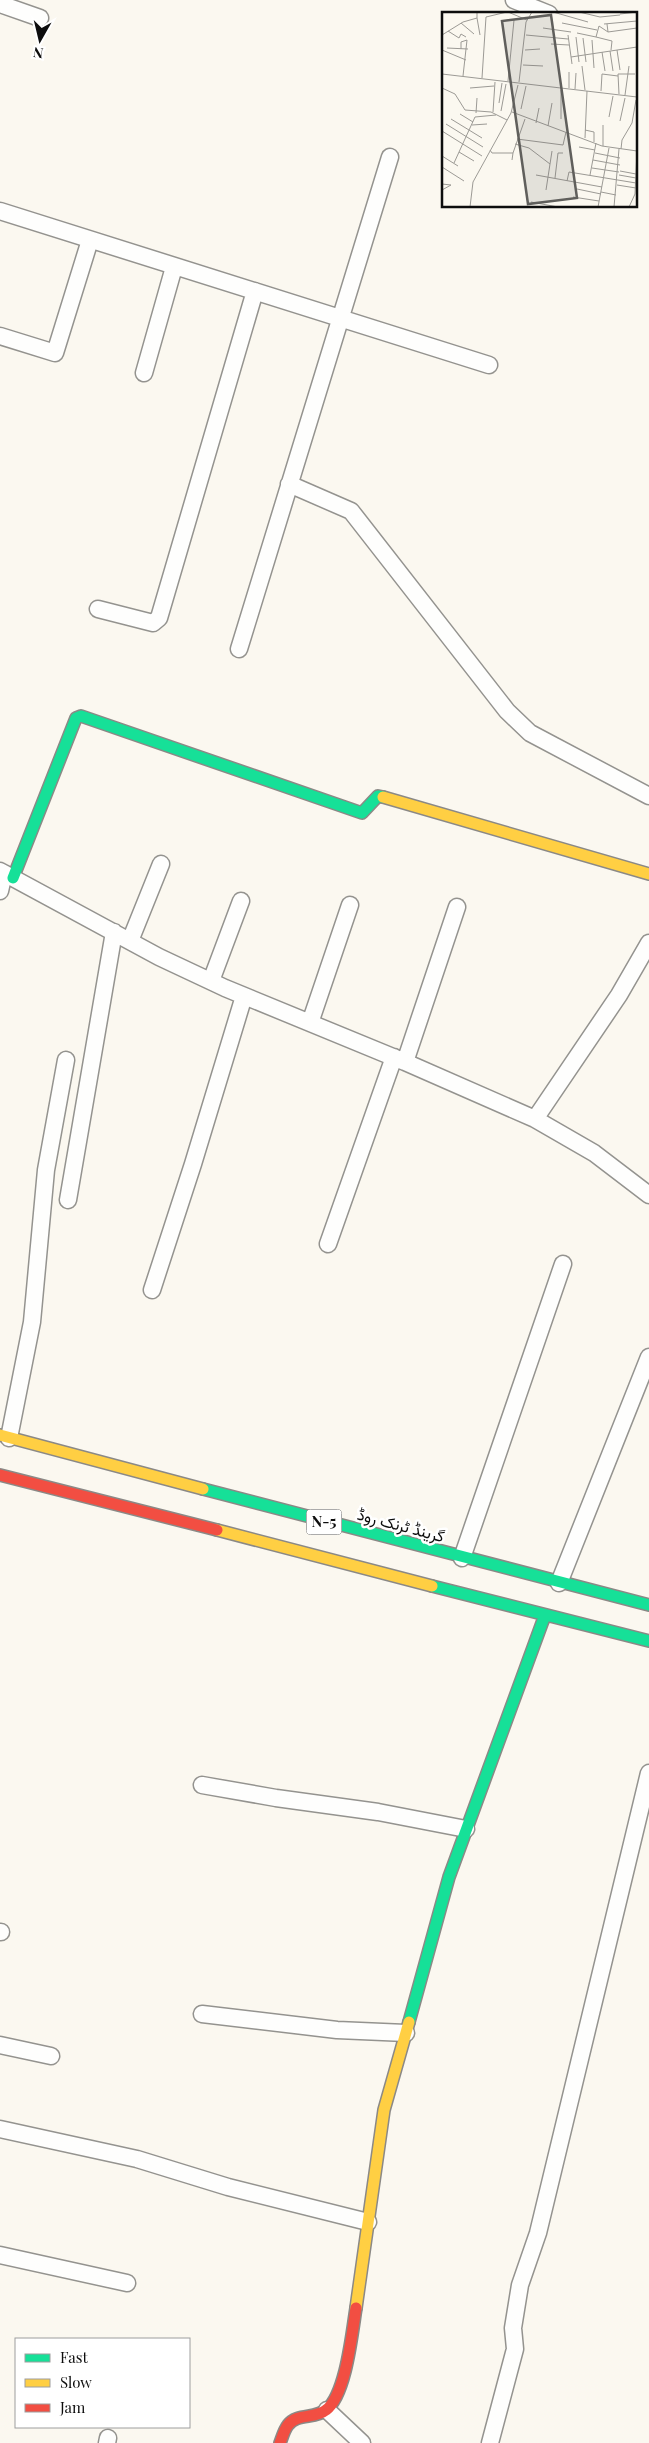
<svg xmlns="http://www.w3.org/2000/svg" width="649" height="2443" viewBox="0 0 649 2443" font-family="'Playfair Display',Vazirmatn,serif">
<style>
.lines{fill:none;stroke-linecap:round;stroke-linejoin:round}
.street-casing{stroke:#94938f;stroke-width:19}
.fast-casing{stroke:#8b8986;stroke-width:14}
.slow-casing{stroke:#8b8986;stroke-width:14}
.jam-casing{stroke:#8b8986;stroke-width:14}
.street{stroke:#fefefd;stroke-width:16}
.fast{stroke:#16e098;stroke-width:11}
.slow{stroke:#ffcf43;stroke-width:11}
.jam{stroke:#f24e42;stroke-width:11}
.labels{text-anchor:middle;stroke-width:5;stroke-linejoin:round;paint-order:stroke}
.shield{fill:#fff;stroke:#565656;stroke-width:1}
.shield-label{font-size:15px;font-weight:bold;fill:#0d0d0d}
.street-label{font-size:16px;fill:#0d0d0d;stroke:#fff}
.inset-road{fill:none;stroke:#9c9a95;stroke-width:1}
.view{fill:#605f5c;fill-opacity:0.15;stroke:#605f5c;stroke-width:2.5}
.inset-edge{fill:none;stroke:#0d0d0d;stroke-width:2.5}
</style>
<rect width="100%" height="100%" fill="#fbf8f0"/>
<g class="lines">
<defs>
<path id="street" d="M 514,0 L 549,14
M 0,4 L 40,18
M 0,211 L 489,365
M 0,336 L 55,353 L 90,240
M 144,373 L 174,267
M 289,484 L 351,511 L 507,711 L 530,733 L 649,796
M 98,609 L 153,623 L 159,618 L 255,291
M 239,649 L 390,157
M 0,871 L 159,957 L 225,988 L 405,1062 L 535,1119 L 594,1153 L 649,1195
M 0,891 L 4,873
M 130,941 L 161,864
M 211,981 L 241,901
M 310,1023 L 350,905
M 405,1062 L 457,907
M 535,1119 L 619,995 L 649,943
M 68,1200 L 114,932
M 328,1244 L 394,1057
M 152,1290 L 193,1164 L 244,996
M 9,1438 L 32,1322 L 46,1170 L 66,1060
M 462,1558 L 563,1264
M 559,1583 L 649,1357
M 202,1785 L 276,1798 L 378,1812 L 466,1829
M 0,1932 L 1,1932
M 202,2014 L 337,2030 L 406,2033
M 0,2045 L 51,2056
M 0,2129 L 137,2159 L 228,2187 L 368,2222
M 0,2255 L 127,2283
M 327,2410 L 362,2443
M 107,2443 L 108,2438
M 490,2443 L 515,2349 L 513,2328 L 520,2285 L 538,2233 L 649,1773"/>
<path id="fast" d="M 13,878 L 76,718 L 81,716 L 362,813 L 378,796 L 383,797
M 203,1489 L 649,1605
M 432,1586 L 649,1641
M 409,2022 L 449,1877 L 545,1615"/>
<path id="slow" d="M 383,797 L 649,874
M 0,1435 L 203,1489
M 217,1530 L 432,1586
M 356,2308 L 384,2110 L 409,2022"/>
<path id="jam" d="M 0,1475 L 217,1530
M 280,2443 C 282,2438 284,2430 288,2425 C 297,2413 315,2419 326,2410 C 346,2395 352,2333 356,2308"/>
</defs>
<!-- street casing -->
<use href="#street" class="street-casing"/>
<!-- fast casing -->
<use href="#fast" class="fast-casing"/>
<!-- slow casing -->
<use href="#slow" class="slow-casing"/>
<!-- jam casing -->
<use href="#jam" class="jam-casing"/>
<!-- street -->
<use href="#street" class="street"/>
<!-- fast -->
<use href="#fast" class="fast"/>
<!-- slow -->
<use href="#slow" class="slow"/>
<!-- jam -->
<use href="#jam" class="jam"/>
</g>
<g class="labels">
<!-- shield labels -->
<rect class="shield" x="306.5" y="1509.5" width="35" height="25" rx="4"/>
<g class="shield-label">
<text x="324" y="1527">N-5</text>
</g>
<!-- street labels -->
<g class="street-label">
<text transform="translate(401 1525) rotate(15)" y="6">گرینڈ ٹرنک روڈ</text>
</g>
</g>
<!-- overview -->
<g transform="translate(442 12)">
<rect width="195" height="195" fill="#fbf8f0"/>
<path class="inset-road" d="M 66,0 L 85,8M 111,0 L 146,10M 137,0 L 158,5 L 178,3M 178,2 L 195,0M 35,6 L 38,23M 19,11 L 32,22M 120,11 L 155,18M 162,12 L 195,9M 165,12 L 166,20 L 195,16M 101,16 L 129,20M 6,19 L 17,26 L 19,22 L 24,25M 135,21 L 154,25 L 157,14 L 166,20M 0,23 L 21,10 L 35,6 L 35,0M 84,23 L 126,27M 126,23 L 130,52M 134,25 L 137,50M 154,25 L 170,29 L 169,38M 141,26 L 144,50M 150,28 L 152,56M 109,32 L 127,33M 5,36 L 26,37M 19,37 L 19,30 L 25,28 L 21,64M 0,38 L 24,48M 83,38 L 98,37M 175,38 L 178,58M 168,39 L 171,59M 160,40 L 163,59M 129,45 L 195,35M 81,53 L 101,54M 140,54 L 143,78M 0,62 L 195,85M 40,66 L 44,5 L 65,0M 66,69 L 72,8M 77,70 L 84,10 L 90,0M 0,76 L 13,82 L 23,98 L 49,100 L 65,108M 28,76 L 52,74M 127,76 L 127,60M 133,77 L 134,61M 159,79 L 160,62 L 176,64M 177,82 L 176,62 L 193,62M 183,83 L 187,54M 57,91 L 60,71M 79,97 L 84,74M 59,99 L 64,72M 51,100 L 53,70M 70,100 L 160,134 L 195,139M 34,101 L 35,86M 18,102 L 31,110M 167,105 L 171,84M 9,107 L 40,126M 119,107 L 119,78M 178,109 L 183,86M 94,111 L 97,96M 4,112 L 41,135M 30,113 L 45,112M 106,114 L 110,91M 143,118 L 152,120 L 152,130M 0,119 L 40,144M 143,126 L 145,79M 75,127 L 121,133 L 124,120M 73,132 L 87,136 L 108,152M 161,134 L 161,113M 137,135 L 153,138M 179,137 L 180,128 L 190,111 L 194,88M 48,138 L 50,141 L 71,141 L 70,148M 17,140 L 32,149M 71,141 L 83,107M 153,141 L 178,146M 0,144 L 16,154M 151,148 L 178,153M 12,151 L 33,105 L 54,103M 0,155 L 22,169M 150,156 L 177,160M 178,159 L 194,162M 94,163 L 160,175M 148,163 L 154,131M 177,163 L 194,166M 113,166 L 116,141 L 121,141M 125,169 L 127,160 L 194,171M 0,172 L 9,173 L 0,178M 175,173 L 194,176M 135,177 L 159,182M 104,178 L 110,139M 159,180 L 174,183M 131,185 L 157,189M 89,190 L 116,195M 28,195 L 31,170 L 69,101 L 76,73M 156,195 L 167,136M 172,195 L 177,137M 187,195 L 193,182 L 195,139"/>
<path class="view" d="M 109,3 L 135,186 L 86,192 L 60,9 Z"/>
<rect width="195" height="195" class="inset-edge"/>
</g>
<!-- legend -->
<rect x="15" y="2338" width="175" height="90" fill="#ffffff" stroke="#9e9e9e"/>
<rect x="25" y="2354" width="25" height="8" fill="#16e098" stroke="#9e9e9e"/>
<text x="60" y="2363" font-size="15" fill="#0d0d0d">Fast</text>
<rect x="25" y="2379" width="25" height="8" fill="#ffcf43" stroke="#9e9e9e"/>
<text x="60" y="2388" font-size="15" fill="#0d0d0d">Slow</text>
<rect x="25" y="2404" width="25" height="8" fill="#f24e42" stroke="#9e9e9e"/>
<text x="60" y="2413" font-size="15" fill="#0d0d0d">Jam</text>
<!-- north arrow -->
<g transform="translate(40 40) rotate(188)" stroke="#ffffff" stroke-width="4" paint-order="stroke">
<path d="M0-4L9 19L0 12L-9 19Z" fill="#0d0d0d"/>
<text y="-8" font-size="14" font-weight="bold" text-anchor="middle" fill="#0d0d0d">N</text>
</g>
</svg>
